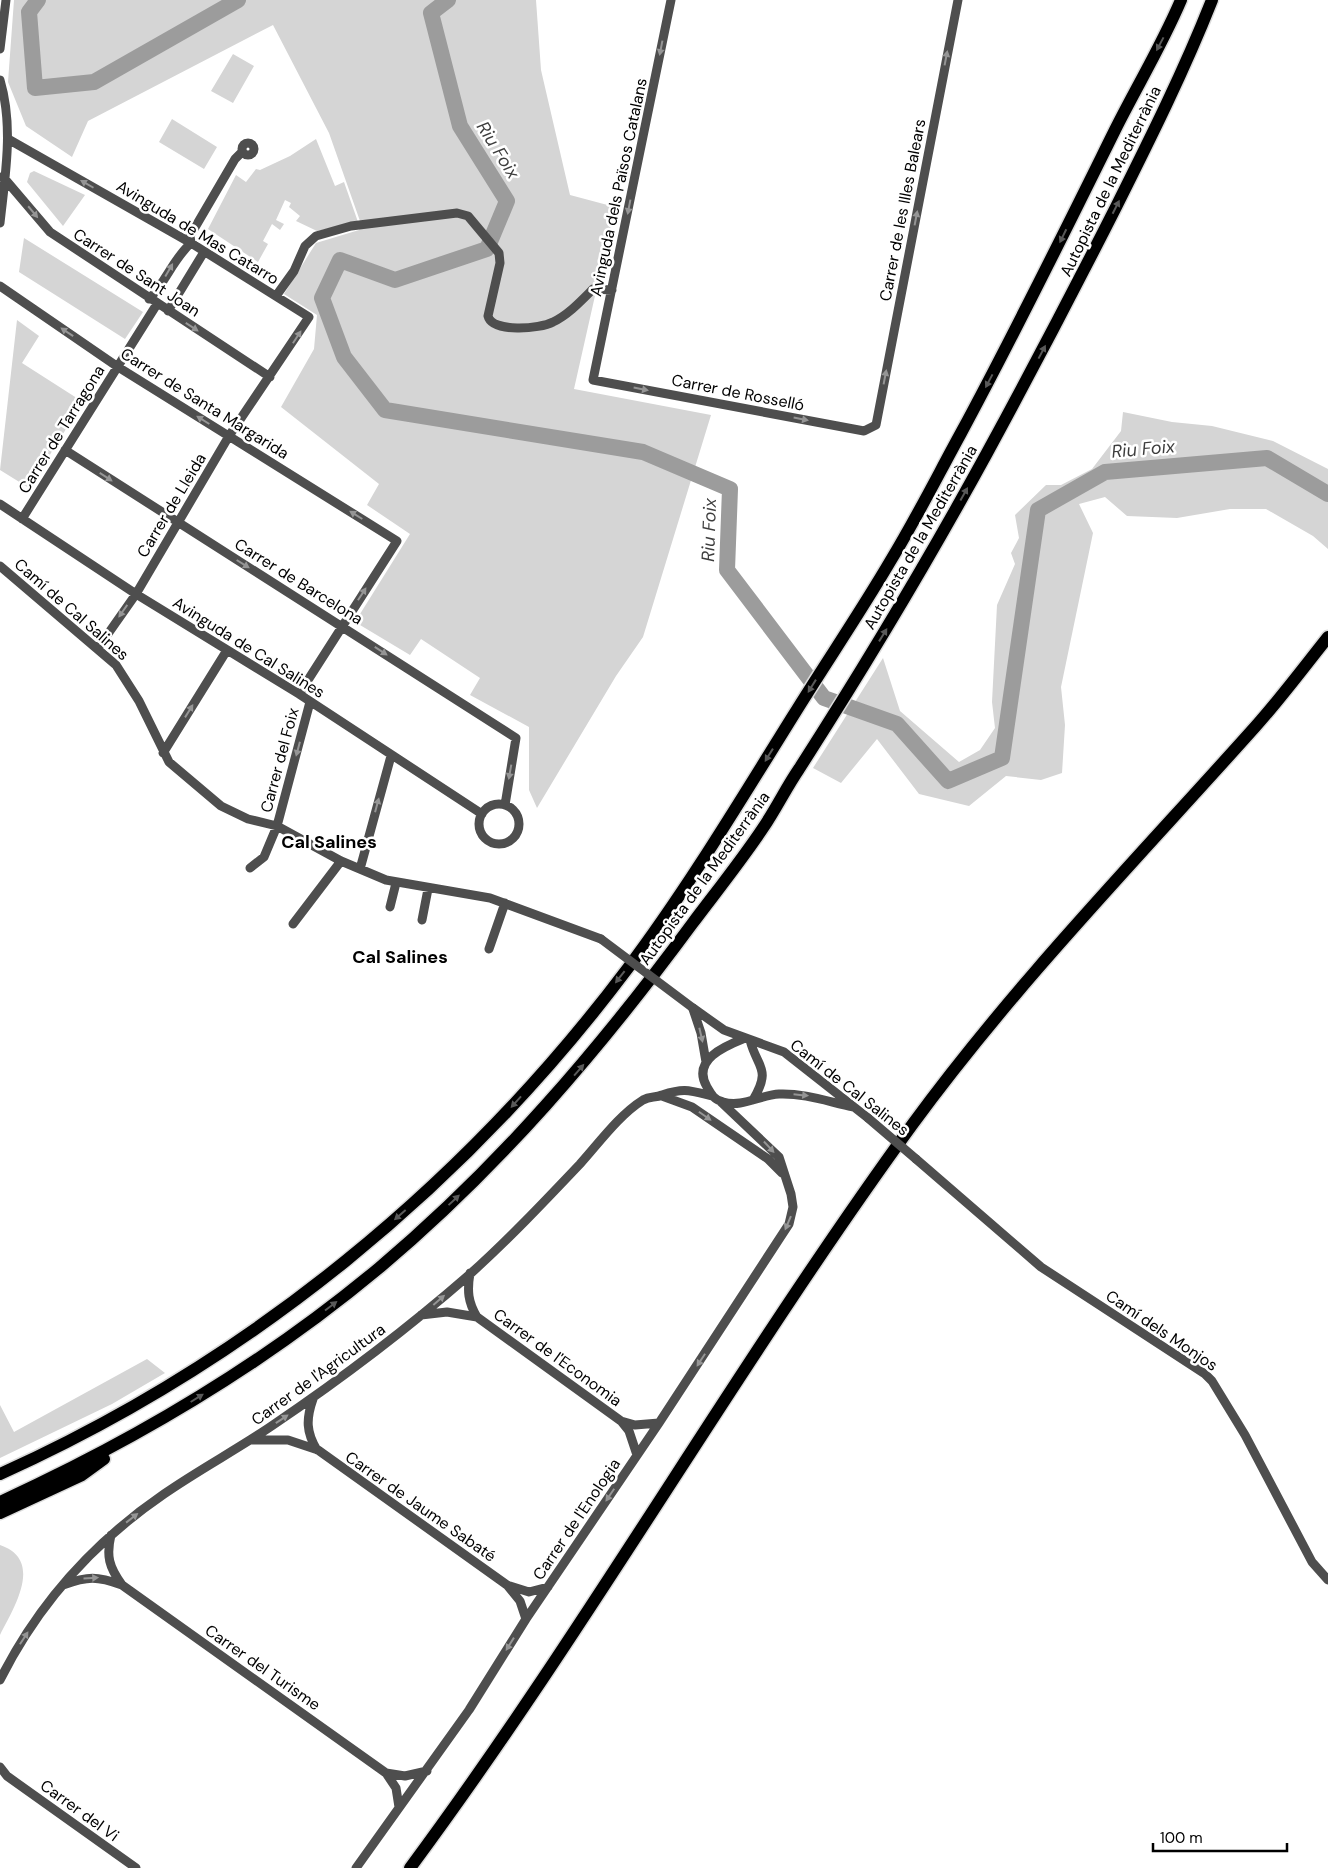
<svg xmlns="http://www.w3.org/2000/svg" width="1328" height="1868" viewBox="0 0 1328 1868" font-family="'DM Sans',sans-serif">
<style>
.green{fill:#d5d5d5}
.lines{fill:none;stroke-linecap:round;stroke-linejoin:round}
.river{stroke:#9c9c9c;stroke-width:16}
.highway-casing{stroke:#dbdbdb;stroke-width:15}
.minor{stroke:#4e4e4e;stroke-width:9}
.highway{stroke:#000;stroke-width:12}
.minor-bridge{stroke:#4e4e4e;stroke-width:9}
.oneway{fill:#595959}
.oneway2{fill:#959595}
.labels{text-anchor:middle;stroke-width:5;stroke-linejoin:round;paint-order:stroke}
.street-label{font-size:16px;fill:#000;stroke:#fff}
.water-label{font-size:18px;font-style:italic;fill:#3d3d3d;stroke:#fff}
.neighbourhood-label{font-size:18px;font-weight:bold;fill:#000;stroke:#fff}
</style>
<rect width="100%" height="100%" fill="#fff"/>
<!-- green -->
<path class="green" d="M 14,0 L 536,0 L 541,70 L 570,195 L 615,207 L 574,389 L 711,415 L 643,637 L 616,676 L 537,808 L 529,790 L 529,727 L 470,695 L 480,678 L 421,639 L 410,655 L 355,622 L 410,534 L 367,505 L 379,484 L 281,407 L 314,349 L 317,315 L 284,294 L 316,243 L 359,230 L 360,221 L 329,133 L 273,25 L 88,121 L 72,157 L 26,126 L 8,82 Z
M 233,54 L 254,66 L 233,103 L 211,91 Z
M 172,119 L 217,147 L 204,169 L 159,142 Z
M 316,139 L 335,186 L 344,182 L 358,222 L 317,231 L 296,221 L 300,216 L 289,207 L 291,203 L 285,200 L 276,220 L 284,224 L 280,230 L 272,224 L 263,241 L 268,244 L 258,262 L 208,229 L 236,175 L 246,182 L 256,169 L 260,170 L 290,156 Z
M 34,171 L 85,195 L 63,226 L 27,182 L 30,173 Z
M 24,238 L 143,312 L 125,339 L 19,272 Z
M 17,320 L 39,336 L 22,363 L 83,402 L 29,488 L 0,470 Z
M 1123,412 L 1172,422 L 1212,426 L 1273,441 L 1328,469 L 1328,549 L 1313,536 L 1266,509 L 1230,509 L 1177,518 L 1127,516 L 1105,497 L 1079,504 L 1093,533 L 1061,687 L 1065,725 L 1062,773 L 1041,780 L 1006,776 L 969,806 L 919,794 L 877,739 L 841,783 L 813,768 L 883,658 L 900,711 L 959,762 L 980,750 L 995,728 L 992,702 L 997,605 L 1015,564 L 1011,553 L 1019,538 L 1015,515 L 1046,485 L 1061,485 L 1092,469 L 1121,431 Z
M 147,1359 L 165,1373 L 112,1404 L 0,1458 L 0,1405 L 14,1432 Z
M 0,1545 C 45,1560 13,1609 0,1635 Z"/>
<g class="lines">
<!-- river -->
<path class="river" d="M 38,0 L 29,12 L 35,88 L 94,82 L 238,0
M 448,0 L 431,13 L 460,126 L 507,201 L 487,249 L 395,280 L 340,260 L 322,298 L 344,357 L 385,410 L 643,452 L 730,489 L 727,570 L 824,698 L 897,724 L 948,781 L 1002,758 L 1038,510 L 1105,472 L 1267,458 L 1328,494"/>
<defs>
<path id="highway" d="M 0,1474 C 249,1362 464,1186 628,968 C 688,888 740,801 793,716 C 825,664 860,613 891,560 C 916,519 938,475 961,433 C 1015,333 1065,231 1115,130 C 1137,86 1162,45 1181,0
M 0,1502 C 136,1440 264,1364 379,1268 C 499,1167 599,1050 692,924 C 716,892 741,861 763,828 C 776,809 786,788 799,769 C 865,666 928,561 987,453 C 1031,372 1074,290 1116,207 C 1150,139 1184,71 1212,0
M 0,1513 L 82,1475 L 104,1459
M 410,1868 C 588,1628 736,1367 912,1125 C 1016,983 1138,858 1255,727 C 1281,698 1304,667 1328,637"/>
</defs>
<!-- highway casing -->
<use href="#highway" class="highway-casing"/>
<!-- minor -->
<path class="minor" d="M 671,0 L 593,380 L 864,431 L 876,425 L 958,0
M 0,49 L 6,0
M 0,80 C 14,127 5,176 0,223
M 8,139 L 191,243 L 309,317 L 229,436 L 136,594 L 98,648
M242 149a6 6 0 1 1 12 0a6 6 0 1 1-12 0Z
M 0,177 L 4,178 L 50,232 L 270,377
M 0,286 L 118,367 L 397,541 L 299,694
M 276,296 L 294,271 L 305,246 L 316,236 L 351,226 L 457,213 L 468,216 L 499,253 L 500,263 L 488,316 C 492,333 540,329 553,322 C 568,315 581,301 593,289 L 612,290
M 149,299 C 166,282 173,259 191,243 L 190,236 L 235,159 L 242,152
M 168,311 L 204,252
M 65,450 L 516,738 L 505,805
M 0,504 L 136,594 L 299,694 L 482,814
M 22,519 L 157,304
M 0,566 L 116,665 L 139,701 L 169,762 L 221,806 L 248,819 L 277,826 L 341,861 L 386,880 L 490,898 L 601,939
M 163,753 L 227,650
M479 824a20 20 0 1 1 40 0a20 20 0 1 1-40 0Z
M 250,868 L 264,857 L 277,826 L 310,702
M 360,869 L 391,756
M 390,907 L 396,883
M 422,920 L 428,889
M 293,924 L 341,861
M 489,949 L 505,903
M 693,1008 L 724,1030 L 784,1052 L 868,1118
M 693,1009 L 701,1033 L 706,1062
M 745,1038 C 725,1046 691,1060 707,1087 C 711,1094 714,1100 723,1102 C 742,1108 760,1095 779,1094 C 805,1093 829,1102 854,1107
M 750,1040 C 757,1068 772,1068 753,1100
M 662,1096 L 692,1107 L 768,1159 L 782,1173
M 916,1159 L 1041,1267 L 1205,1374 L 1212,1381 L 1245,1435 L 1312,1562 L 1328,1580
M 470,1273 C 467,1291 468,1302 477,1317
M 421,1315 L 447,1312 L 477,1317 L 621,1421 L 629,1431 L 637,1455
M 313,1399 C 306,1419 306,1432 317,1450
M 621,1421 L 635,1425 L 659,1423
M 252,1440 L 288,1440 L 318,1450 L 507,1585 L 520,1601 L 526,1619
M 111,1535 C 106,1556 109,1567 122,1585
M 63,1585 C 88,1576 97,1576 122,1585 L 386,1773 L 396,1788 L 399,1807
M 510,1586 L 529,1592 L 548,1587
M 0,1680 C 38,1604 94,1542 164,1494 C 200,1469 238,1449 273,1425 C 341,1379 407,1329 469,1275 C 508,1240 544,1202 580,1164 C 599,1143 619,1115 643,1100 C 650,1096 655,1098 662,1095 C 684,1088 688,1090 712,1096
M 0,1767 L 7,1776 L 136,1868
M 386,1773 L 405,1776 L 427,1771
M 356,1868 L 469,1710 L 526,1619 L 659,1423 L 789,1224 L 793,1207 L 791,1194 L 779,1157 L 721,1102"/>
<!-- highway -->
<use href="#highway" class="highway"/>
<!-- minor-bridge -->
<path class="minor-bridge" d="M 601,939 L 693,1008
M 868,1118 L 916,1159"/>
</g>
<!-- one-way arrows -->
<defs><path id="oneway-solid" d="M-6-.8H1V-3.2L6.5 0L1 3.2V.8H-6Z" transform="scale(1.25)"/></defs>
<g class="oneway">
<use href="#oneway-solid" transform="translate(1160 44) rotate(118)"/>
<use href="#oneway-solid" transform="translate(1116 207) rotate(-63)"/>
<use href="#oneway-solid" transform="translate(1063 236) rotate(116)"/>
<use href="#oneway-solid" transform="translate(1042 352) rotate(-62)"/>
<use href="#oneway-solid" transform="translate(989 381) rotate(118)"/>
<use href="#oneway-solid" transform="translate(964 494) rotate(-61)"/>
<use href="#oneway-solid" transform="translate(883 635) rotate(-58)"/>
<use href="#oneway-solid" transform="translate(812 686) rotate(122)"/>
<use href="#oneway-solid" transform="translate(769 755) rotate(122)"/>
<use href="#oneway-solid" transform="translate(620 977) rotate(128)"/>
<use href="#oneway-solid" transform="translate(579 1070) rotate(-49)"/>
<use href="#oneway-solid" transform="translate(516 1102) rotate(132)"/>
<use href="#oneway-solid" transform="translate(454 1200) rotate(-43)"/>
<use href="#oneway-solid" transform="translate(400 1215) rotate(139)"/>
<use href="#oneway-solid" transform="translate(331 1306) rotate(-37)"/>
<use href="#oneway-solid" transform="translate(197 1398) rotate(-32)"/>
</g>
<g class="oneway2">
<use href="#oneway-solid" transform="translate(661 48) rotate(101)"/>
<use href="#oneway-solid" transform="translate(946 58) rotate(-79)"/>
<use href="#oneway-solid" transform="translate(87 184) rotate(-150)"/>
<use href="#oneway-solid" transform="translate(629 207) rotate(101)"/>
<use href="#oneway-solid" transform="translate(33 212) rotate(50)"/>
<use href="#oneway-solid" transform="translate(916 218) rotate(-79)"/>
<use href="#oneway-solid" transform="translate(169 270) rotate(-60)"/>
<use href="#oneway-solid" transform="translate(192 327) rotate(33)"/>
<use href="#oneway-solid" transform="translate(67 332) rotate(-146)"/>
<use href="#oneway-solid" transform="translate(297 337) rotate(-57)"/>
<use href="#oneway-solid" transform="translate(885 377) rotate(-79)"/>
<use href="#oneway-solid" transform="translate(641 389) rotate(11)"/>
<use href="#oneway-solid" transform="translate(801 419) rotate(11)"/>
<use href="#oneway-solid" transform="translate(203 420) rotate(-148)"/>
<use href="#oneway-solid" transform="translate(106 477) rotate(33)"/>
<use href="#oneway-solid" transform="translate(356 515) rotate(-148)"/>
<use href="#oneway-solid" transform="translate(243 564) rotate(32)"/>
<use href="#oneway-solid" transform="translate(362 594) rotate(-57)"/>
<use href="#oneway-solid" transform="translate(123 611) rotate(125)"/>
<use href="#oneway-solid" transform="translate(381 651) rotate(33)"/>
<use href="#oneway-solid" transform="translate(189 711) rotate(-58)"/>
<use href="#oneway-solid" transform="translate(298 749) rotate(105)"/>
<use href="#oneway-solid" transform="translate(510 772) rotate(100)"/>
<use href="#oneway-solid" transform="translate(377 805) rotate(-75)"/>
<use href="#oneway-solid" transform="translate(701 1035) rotate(77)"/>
<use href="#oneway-solid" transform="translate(801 1095) rotate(6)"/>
<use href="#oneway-solid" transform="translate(705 1116) rotate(35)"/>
<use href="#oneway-solid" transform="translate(769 1147) rotate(47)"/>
<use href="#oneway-solid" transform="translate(788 1223) rotate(113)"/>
<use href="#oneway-solid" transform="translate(439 1300) rotate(-41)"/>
<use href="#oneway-solid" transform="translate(701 1360) rotate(123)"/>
<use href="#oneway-solid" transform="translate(282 1419) rotate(-34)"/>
<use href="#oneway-solid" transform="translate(610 1495) rotate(124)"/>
<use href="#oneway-solid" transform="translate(132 1518) rotate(-38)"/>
<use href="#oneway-solid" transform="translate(91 1578) rotate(-3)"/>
<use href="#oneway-solid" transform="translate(24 1638) rotate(-57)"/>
<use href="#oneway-solid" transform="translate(510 1644) rotate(122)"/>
</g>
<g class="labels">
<!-- street labels -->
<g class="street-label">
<text transform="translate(1110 181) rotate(-64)" y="6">Autopista de la Mediterrània</text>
<text transform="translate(618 187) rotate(-78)" y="6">Avinguda dels Països Catalans</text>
<text transform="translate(902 210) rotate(-79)" y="6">Carrer de les Illes Balears</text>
<text transform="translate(198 232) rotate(31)" y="6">Avinguda de Mas Catarro</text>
<text transform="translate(137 272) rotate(33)" y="6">Carrer de Sant Joan</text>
<text transform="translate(738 392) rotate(11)" y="6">Carrer de Rosselló</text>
<text transform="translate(205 403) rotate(32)" y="6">Carrer de Santa Margarida</text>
<text transform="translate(61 429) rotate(-58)" y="6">Carrer de Tarragona</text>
<text transform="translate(171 505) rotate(-59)" y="6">Carrer de Lleida</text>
<text transform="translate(920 537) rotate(-60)" y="6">Autopista de la Mediterrània</text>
<text transform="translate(299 581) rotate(32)" y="6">Carrer de Barcelona</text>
<text transform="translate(72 609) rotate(41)" y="6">Camí de Cal Salines</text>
<text transform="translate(249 647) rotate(32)" y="6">Avinguda de Cal Salines</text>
<text transform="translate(279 760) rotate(-75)" y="6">Carrer del Foix</text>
<text transform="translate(704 878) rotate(-54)" y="6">Autopista de la Mediterrània</text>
<text transform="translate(850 1087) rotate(38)" y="6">Camí de Cal Salines</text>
<text transform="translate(1162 1330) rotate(34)" y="6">Camí dels Monjos</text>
<text transform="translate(558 1357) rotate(36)" y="6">Carrer de l'Economia</text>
<text transform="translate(318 1374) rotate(-36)" y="6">Carrer de l'Agricultura</text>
<text transform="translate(421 1506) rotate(35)" y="6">Carrer de Jaume Sabaté</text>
<text transform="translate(576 1519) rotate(-56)" y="6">Carrer de l'Enologia</text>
<text transform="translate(263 1667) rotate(35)" y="6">Carrer del Turisme</text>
<text transform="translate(80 1810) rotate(36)" y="6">Carrer del Vi</text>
</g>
<!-- water labels -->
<g class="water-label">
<text transform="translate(498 150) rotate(58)" y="6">Riu Foix</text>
<text transform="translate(1143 449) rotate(-5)" y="6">Riu Foix</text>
<text transform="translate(709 530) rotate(-88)" y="6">Riu Foix</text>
</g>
<!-- neighbourhood labels -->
<g class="neighbourhood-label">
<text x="329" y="848">Cal Salines</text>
<text x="400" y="963">Cal Salines</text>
</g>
</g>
<!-- scale -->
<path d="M1153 1843v8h134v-8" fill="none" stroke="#000000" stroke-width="2.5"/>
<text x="1160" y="1843" font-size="15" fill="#000000" stroke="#ffffff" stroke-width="4" paint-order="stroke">100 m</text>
</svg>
